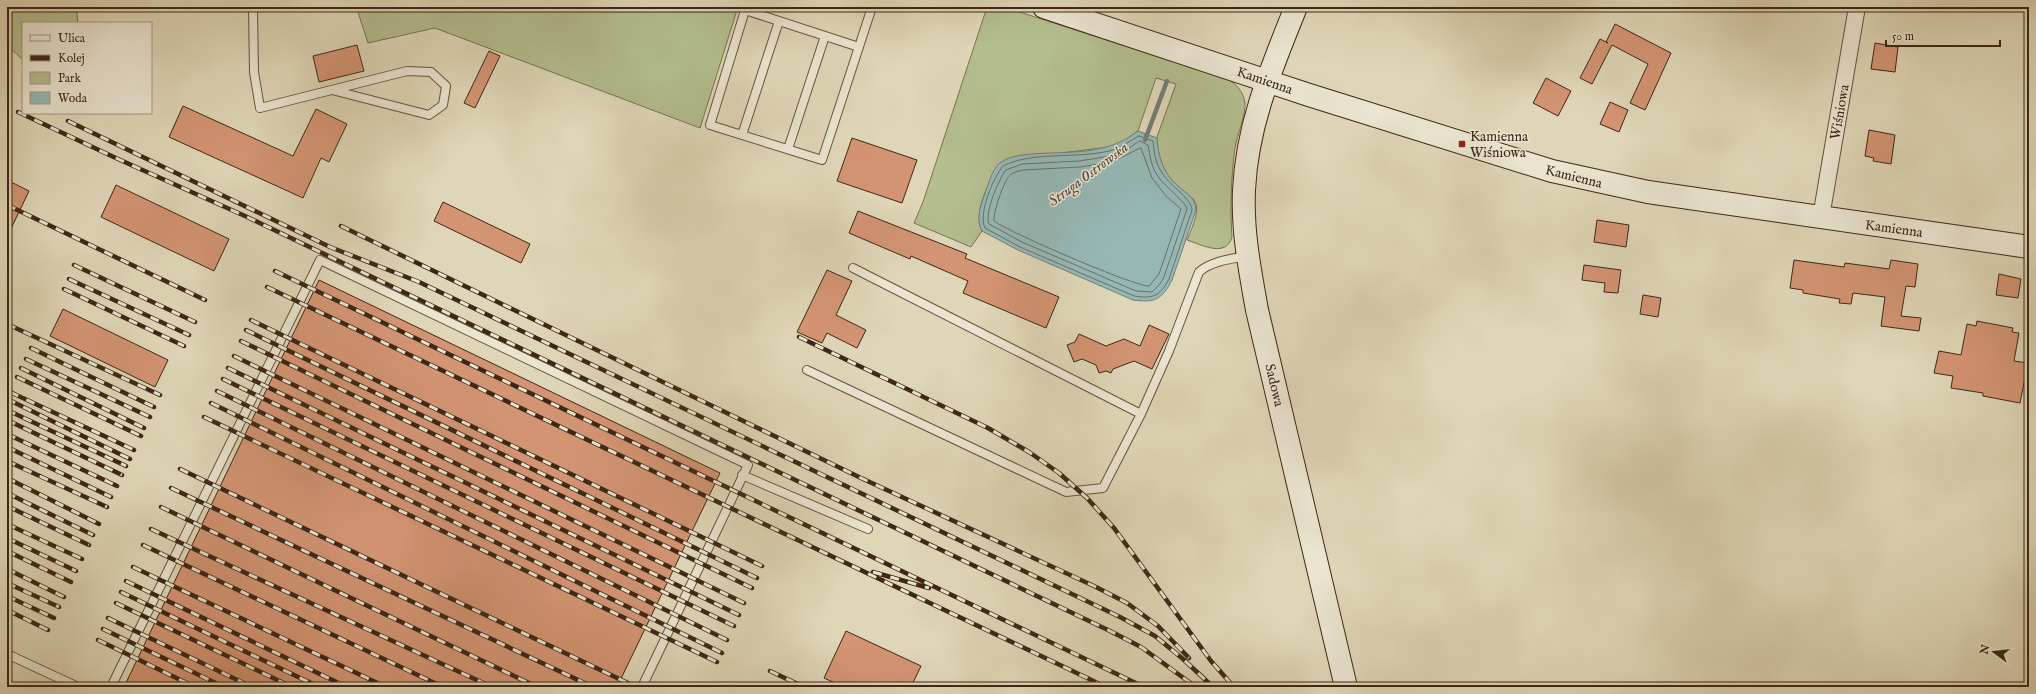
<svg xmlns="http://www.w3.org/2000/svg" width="2036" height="694" viewBox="0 0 2036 694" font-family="'IM FELL English',serif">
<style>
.green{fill:#b3bd8e;stroke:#787252}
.water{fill:#95b8b5;stroke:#727e75}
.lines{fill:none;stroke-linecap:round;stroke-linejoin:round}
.shore{stroke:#6a7065;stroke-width:1}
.stream{stroke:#727e75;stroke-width:4.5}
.building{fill:#d39473;stroke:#3e2715}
.lane-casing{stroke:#66533e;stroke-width:10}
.street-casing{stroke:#66533e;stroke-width:18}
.secondary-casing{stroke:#3e2715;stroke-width:24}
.lane{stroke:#eae4d0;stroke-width:8}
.street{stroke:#eae4d0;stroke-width:16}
.secondary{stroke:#eae4d0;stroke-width:22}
.rail-casing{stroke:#3e2715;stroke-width:4.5}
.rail{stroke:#eae4d0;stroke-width:3;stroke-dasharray:9;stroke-linecap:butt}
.poi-dot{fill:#8f2418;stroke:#eae4d0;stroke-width:1.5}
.labels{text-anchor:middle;stroke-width:3;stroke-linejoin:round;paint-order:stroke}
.street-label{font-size:14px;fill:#3e2715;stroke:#eae4d0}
.poi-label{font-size:14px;fill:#3e2715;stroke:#eae4d0;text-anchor:start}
.water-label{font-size:15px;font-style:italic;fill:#544b3d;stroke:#eae4d0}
</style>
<rect width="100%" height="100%" fill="#dfd6b7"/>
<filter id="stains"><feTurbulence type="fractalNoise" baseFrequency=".005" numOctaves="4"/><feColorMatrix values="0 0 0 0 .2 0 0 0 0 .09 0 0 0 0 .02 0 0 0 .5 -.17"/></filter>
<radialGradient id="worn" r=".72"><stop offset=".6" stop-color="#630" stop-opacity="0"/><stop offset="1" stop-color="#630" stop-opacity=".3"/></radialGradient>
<!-- green -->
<path class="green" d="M 7,7 L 76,7 L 78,23 L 23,23 L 23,60 L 7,45 Z
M 352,7 L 738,7 L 700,128 L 435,28 L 368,43 L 357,9 Z
M 987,7 L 1004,7 L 1228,79 C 1237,85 1243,91 1245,103 C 1246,114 1237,136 1235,148 C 1231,177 1230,208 1232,237 C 1226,258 1202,245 1187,240 C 1191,230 1199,214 1196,204 C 1193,196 1184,192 1178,187 C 1163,174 1158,157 1157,137 L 1176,84 L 1156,78 L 1138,131 L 1122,142 L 1109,147 L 1061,153 L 996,169 C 988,186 973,212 982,231 L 971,247 L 914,223 L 923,202 Z"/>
<!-- water -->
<path class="water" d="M 1138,131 L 1157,138 C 1158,156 1163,173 1178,186 C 1187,194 1195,197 1196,210 L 1172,280 C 1162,300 1154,303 1133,300 L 1018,250 L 982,231 C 976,219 980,208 984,196 C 988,186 992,169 1000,163 C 1009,156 1022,155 1032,154 C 1070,151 1106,156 1138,131 Z"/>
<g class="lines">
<!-- shore -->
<path class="shore" d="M 1139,136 L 1153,141 C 1154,151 1155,162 1161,171 C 1168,185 1191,197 1192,210 L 1169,279 C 1160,296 1153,299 1134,296 L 1020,247 L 985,228 C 978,214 993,178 1003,166 C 1032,151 1076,159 1109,151 C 1120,149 1129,141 1139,136 Z
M 1140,141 L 1148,145 C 1150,155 1151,166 1157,175 C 1163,185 1186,202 1187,209 L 1164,277 L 1160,284 L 1152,292 L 1136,291 L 1022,242 L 989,224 C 984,213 999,179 1006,170 L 1022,164 L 1079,161 L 1111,156 L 1126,150 Z
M 1141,148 L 1152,178 L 1166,196 L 1181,209 L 1159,274 L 1149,286 C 1138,288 1006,231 994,221 C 993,213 1004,180 1010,175 C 1013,172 1019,171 1023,170 L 1080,167 L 1112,162 Z"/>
<!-- stream -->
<path class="stream" d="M 1145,140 L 1167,81"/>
</g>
<!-- building -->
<path class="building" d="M 1615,24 L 1671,53 L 1645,110 L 1630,103 L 1648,64 L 1612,45 L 1592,84 L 1580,78 L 1600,39 L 1608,43 L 1606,42 Z
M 1875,43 L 1898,47 L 1895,72 L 1871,69 Z
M 357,45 L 364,71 L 319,82 L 313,56 Z
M 489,51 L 500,56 L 475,108 L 464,103 Z
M 1546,78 L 1571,91 L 1558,116 L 1533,103 Z
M 1610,102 L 1628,110 L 1619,132 L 1600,124 Z
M 183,106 L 293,156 L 316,109 L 347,124 L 329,162 L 321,158 L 303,198 L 169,137 Z
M 1869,130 L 1895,135 L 1891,164 L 1873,161 L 1874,158 L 1865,156 Z
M 852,138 L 917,160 L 902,203 L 837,181 Z
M 7,180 L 29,191 L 7,237 Z
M 116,185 L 229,239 L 214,271 L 101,217 Z
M 443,202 L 530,244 L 521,263 L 434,221 Z
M 858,211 L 967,254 L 965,258 L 1059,297 L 1046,328 L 963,293 L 968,281 L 911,256 L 910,259 L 849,233 Z
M 1597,220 L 1629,225 L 1626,247 L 1594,242 Z
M 1794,260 L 1844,267 L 1845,263 L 1889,269 L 1891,260 L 1918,264 L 1915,287 L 1906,286 L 1901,316 L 1921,318 L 1919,331 L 1881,326 L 1885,297 L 1853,293 L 1851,304 L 1839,303 L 1840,299 L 1803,293 L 1803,290 L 1790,288 Z
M 1584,265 L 1621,270 L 1618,293 L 1604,292 L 1605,283 L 1582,280 Z
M 827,270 L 852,281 L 836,315 L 866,330 L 857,348 L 827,333 L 822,343 L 797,332 Z
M 1999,274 L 2021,279 L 2018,298 L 1996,295 Z
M 319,280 L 720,473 L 617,687 L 124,687 Z
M 1643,295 L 1661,298 L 1658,317 L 1640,314 Z
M 63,309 L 168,360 L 155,387 L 50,336 Z
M 1977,321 L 2013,328 L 2012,332 L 2019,333 L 2014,361 L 2028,363 L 2020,403 L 1983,396 L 1983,393 L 1951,388 L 1953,376 L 1934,373 L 1939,351 L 1961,355 L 1967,324 L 1976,326 Z
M 1149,325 L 1169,334 L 1152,369 L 1134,361 L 1113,369 L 1111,373 L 1106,371 L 1099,373 L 1096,365 L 1082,359 L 1074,362 L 1067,345 L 1075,342 L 1079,334 L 1106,346 L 1124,339 L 1140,346 Z
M 846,631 L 921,666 L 911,687 L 844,687 L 824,678 Z"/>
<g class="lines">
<defs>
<path id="lane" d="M 253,7 L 254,72 L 260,108 L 407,71 L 431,72 L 446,86 L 443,105 L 429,115 L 332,90
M 746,7 L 710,125 L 822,160 L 872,7
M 745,10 L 859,47
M 742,135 L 779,21
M 788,149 L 825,36
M 853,268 L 1141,414 L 1169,351 L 1199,272 C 1212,261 1230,259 1247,256
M 807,370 L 1066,492 L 1103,488 L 1141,414
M 742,475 L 868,529
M 7,654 L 78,687
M 111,687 L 320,260 L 748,465 L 642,687"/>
<path id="street" d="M 1821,217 L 1857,7"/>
<path id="secondary" d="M 1044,7 L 1309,95 L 1552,171 L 1648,192 L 2029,247
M 1296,7 C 1272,67 1247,124 1244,190 C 1242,230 1250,271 1257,310 L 1346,687"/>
</defs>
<!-- lane casing -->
<use href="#lane" class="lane-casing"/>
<!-- street casing -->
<use href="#street" class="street-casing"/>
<!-- secondary casing -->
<use href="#secondary" class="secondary-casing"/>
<!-- lane -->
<use href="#lane" class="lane"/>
<!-- street -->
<use href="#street" class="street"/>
<!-- secondary -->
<use href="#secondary" class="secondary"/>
<defs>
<path id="rail" d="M 18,112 L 118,159 L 245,216 L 1110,631 L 1141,647 L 1196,687
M 68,121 L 330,247 L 419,282 L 1120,617 L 1155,636 L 1183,659 L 1213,687
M 7,205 L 205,300
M 341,226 L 861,478 L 1096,587 L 1127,603 L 1158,626 L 1189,658
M 74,265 L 195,322
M 275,271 L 1144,687
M 69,279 L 189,335
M 267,287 L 1106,687
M 64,289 L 184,346
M 251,320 L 762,566
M 7,324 L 160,395
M 246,330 L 757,578
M 799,337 L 988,428 L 1029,452 L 1059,473 L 1087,498 L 1114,528 L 1211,661 L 1234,687
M 241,341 L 752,588
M 31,348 L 154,407
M 234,356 L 744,603
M 26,359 L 150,417
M 21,368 L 144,428
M 228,368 L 739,615
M 17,377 L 141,436
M 223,379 L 734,626
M 217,391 L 727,640
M 10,392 L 134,450
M 7,399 L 130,459
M 211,403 L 722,653
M 7,410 L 126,466
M 204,417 L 717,662
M 7,420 L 122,475
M 7,434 L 117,486
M 7,447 L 111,497
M 7,461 L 107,507
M 180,469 L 636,687
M 7,478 L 99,524
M 171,488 L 593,687
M 7,493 L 93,535
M 7,506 L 89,545
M 161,507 L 537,687
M 7,524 L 82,559
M 151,529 L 492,687
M 7,538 L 76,571
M 143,545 L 443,687
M 7,551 L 71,582
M 133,567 L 386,687
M 7,569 L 64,597
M 873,572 L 929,588
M 126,581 L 347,687
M 7,583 L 59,607
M 121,592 L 319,687
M 7,596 L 54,618
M 116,603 L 292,687
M 7,610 L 48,630
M 108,618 L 252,687
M 103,629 L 224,687
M 98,640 L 195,687
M 770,671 L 804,687"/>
</defs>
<!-- rail casing -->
<use href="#rail" class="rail-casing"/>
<!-- rail -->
<use href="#rail" class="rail"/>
</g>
<!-- markers -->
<rect class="poi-dot" x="1458" y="140" width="8" height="8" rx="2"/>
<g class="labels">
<!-- street labels -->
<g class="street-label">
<text transform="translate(1265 80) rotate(19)" y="5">Kamienna</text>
<text transform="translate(1839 112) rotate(-80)" y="5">Wiśniowa</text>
<text transform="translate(1574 176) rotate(14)" y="5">Kamienna</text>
<text transform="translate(1894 228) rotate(8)" y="5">Kamienna</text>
<text transform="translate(1275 385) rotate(77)" y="5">Sadowa</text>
</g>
<!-- poi labels -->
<g class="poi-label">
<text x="1470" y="141">Kamienna<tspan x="1470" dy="16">Wiśniowa</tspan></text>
</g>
<!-- water labels -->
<g class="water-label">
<text transform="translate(1088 174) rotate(-37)" y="5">Struga Ostrowska</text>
</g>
</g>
<!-- margin -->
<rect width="2036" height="694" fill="none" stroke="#dfd6b7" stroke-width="24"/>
<rect x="8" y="8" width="2020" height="678" fill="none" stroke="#3e2715" stroke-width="2"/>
<rect x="12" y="12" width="2012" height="670" fill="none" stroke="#3e2715"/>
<!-- legend -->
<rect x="22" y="22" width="130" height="92" fill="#eae4d0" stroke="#a59885"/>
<rect x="30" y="35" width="20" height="6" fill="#eae4d0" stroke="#a59885"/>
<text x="58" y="42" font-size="12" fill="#3e2715">Ulica</text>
<rect x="30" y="55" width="20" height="6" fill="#3e2715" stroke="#a59885"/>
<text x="58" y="62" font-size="12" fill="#3e2715">Kolej</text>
<rect x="30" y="72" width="20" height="12" fill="#b3bd8e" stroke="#a59885"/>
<text x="58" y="82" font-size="12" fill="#3e2715">Park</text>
<rect x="30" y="92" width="20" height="12" fill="#95b8b5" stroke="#a59885"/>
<text x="58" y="102" font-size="12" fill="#3e2715">Woda</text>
<!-- north arrow -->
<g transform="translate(1994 652) rotate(285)" stroke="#eae4d0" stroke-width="3" paint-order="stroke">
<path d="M0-3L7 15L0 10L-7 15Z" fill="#3e2715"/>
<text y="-6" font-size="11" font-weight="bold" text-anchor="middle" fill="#3e2715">N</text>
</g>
<!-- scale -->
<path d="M1886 40v6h114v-6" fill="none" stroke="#3e2715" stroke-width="2"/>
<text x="1892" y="40" font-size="12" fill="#3e2715" stroke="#eae4d0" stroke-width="3" paint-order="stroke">50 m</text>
<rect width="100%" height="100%" filter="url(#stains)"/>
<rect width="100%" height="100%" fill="url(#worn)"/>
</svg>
